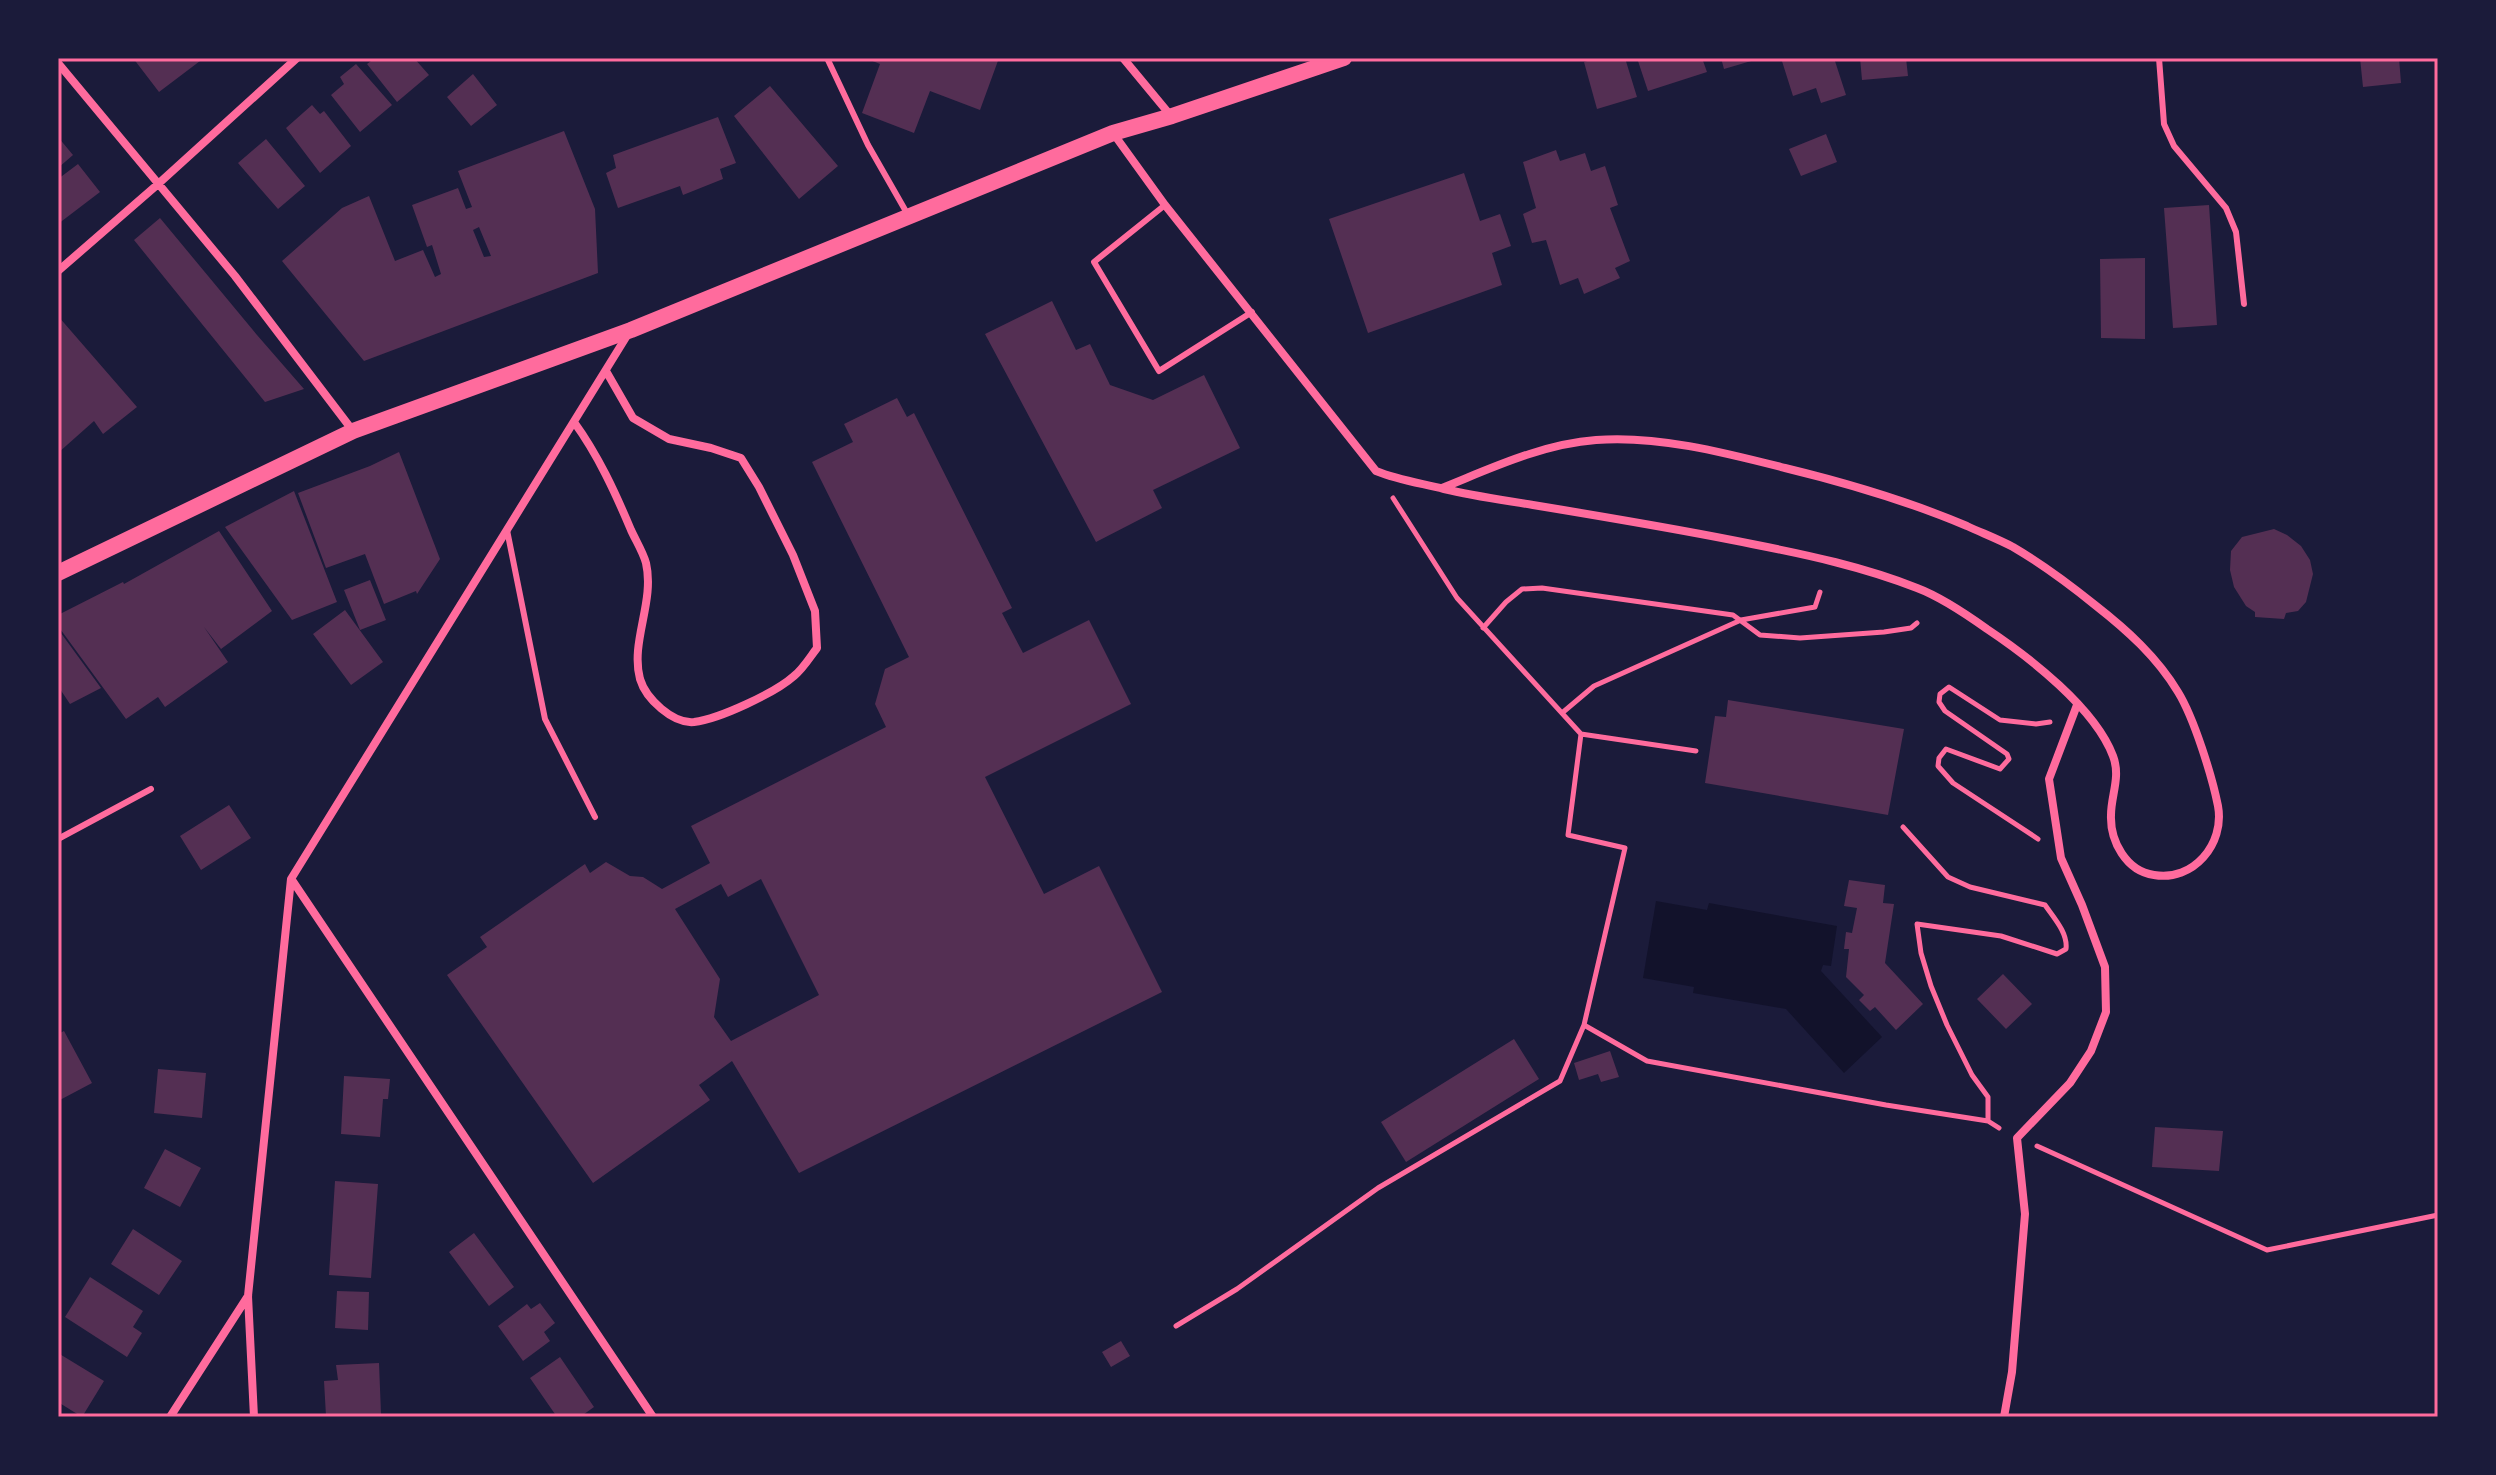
<svg xmlns="http://www.w3.org/2000/svg" width="2496" height="1475" viewBox="0 0 2496 1475" font-family="Lora,serif">
<style>
.water{fill:#12122b}
.building{fill:#542f53;fill-rule:evenodd}
.lines{fill:none;stroke-linecap:round;stroke-linejoin:round}
.path{stroke:#ff6b9d;stroke-width:5}
.service{stroke:#ff6b9d;stroke-width:6}
.minor{stroke:#ff6b9d;stroke-width:8}
.secondary{stroke:#ff6b9d;stroke-width:16}
.neatline{fill:none;stroke:#ff6b9d;stroke-width:3}
</style>
<rect width="100%" height="100%" fill="#1b1b3a"/>
<!-- water -->
<path class="water" d="M 1656,901 L 1707,910 L 1709,903 L 1837,926 L 1831,966 L 1823,965 L 1821,971 L 1882,1037 L 1844,1073 L 1786,1009 L 1693,993 L 1694,987 L 1643,978 Z"/>
<!-- building -->
<path class="building" d="M 133,58 L 204,58 L 159,92 Z
M 375,58 L 414,58 L 429,75 L 397,102 L 367,64 Z
M 865,58 L 999,58 L 980,110 L 930,91 L 914,133 L 862,113 L 880,64 Z
M 1598,58 L 1625,58 L 1637,97 L 1597,109 L 1584,62 Z
M 1637,58 L 1702,58 L 1707,72 L 1648,91 Z
M 1721,58 L 1758,58 L 1758,59 L 1724,69 Z
M 1781,58 L 1834,58 L 1846,95 L 1821,103 L 1816,88 L 1793,96 Z
M 1860,58 L 1906,58 L 1908,76 L 1862,80 Z
M 2360,58 L 2399,58 L 2401,83 L 2363,87 Z
M 356,64 L 392,105 L 360,132 L 331,95 L 344,84 L 340,77 Z
M 473,74 L 497,105 L 471,126 L 447,97 Z
M 770,86 L 838,166 L 799,199 L 734,116 Z
M 312,105 L 320,114 L 324,111 L 351,146 L 320,173 L 286,128 Z
M 718,117 L 736,163 L 720,169 L 723,179 L 683,195 L 680,186 L 618,208 L 606,173 L 616,168 L 613,155 Z
M 564,131 L 595,209 L 598,273 L 364,361 L 282,261 L 342,208 L 369,196 L 395,261 L 423,250 L 435,277 L 441,274 L 432,245 L 427,247 L 412,205 L 458,188 L 466,209 L 472,207 L 458,171 ZM 479,227 L 491,256 L 484,257 L 473,230 Z
M 1826,134 L 1837,162 L 1801,176 L 1789,149 Z
M 58,137 L 73,155 L 58,168 Z
M 266,139 L 305,186 L 278,209 L 238,163 Z
M 1556,150 L 1560,161 L 1585,153 L 1591,171 L 1605,166 L 1618,205 L 1610,208 L 1630,261 L 1615,268 L 1620,278 L 1584,294 L 1578,278 L 1560,285 L 1546,240 L 1532,243 L 1523,214 L 1536,208 L 1523,162 Z
M 78,164 L 100,192 L 58,224 L 58,179 Z
M 1464,173 L 1480,221 L 1500,214 L 1511,246 L 1492,253 L 1502,285 L 1368,333 L 1329,219 Z
M 2209,205 L 2217,325 L 2173,328 L 2164,208 Z
M 160,218 L 257,335 L 304,389 L 265,402 L 134,240 Z
M 2145,258 L 2145,339 L 2101,338 L 2100,259 Z
M 1052,301 L 1076,350 L 1090,344 L 1110,385 L 1153,400 L 1204,375 L 1240,448 L 1153,490 L 1162,508 L 1096,542 L 985,334 Z
M 58,316 L 137,407 L 103,434 L 94,421 L 58,453 Z
M 897,398 L 907,417 L 914,413 L 1012,608 L 1002,613 L 1023,653 L 1089,620 L 1131,704 L 985,777 L 1044,894 L 1099,866 L 1162,992 L 799,1173 L 732,1061 L 699,1085 L 710,1100 L 593,1183 L 447,975 L 487,947 L 480,937 L 585,864 L 590,873 L 606,862 L 630,876 L 643,877 L 662,889 L 710,863 L 691,826 L 886,727 L 875,704 L 885,669 L 909,657 L 812,462 L 853,442 L 844,424 ZM 761,879 L 819,995 L 731,1041 L 714,1017 L 720,979 L 675,909 L 721,884 L 728,897 Z
M 399,452 L 440,559 L 417,594 L 416,591 L 384,604 L 365,554 L 326,568 L 298,493 L 370,466 Z
M 294,491 L 337,602 L 292,620 L 225,527 Z
M 2274,529 L 2287,535 L 2301,546 L 2310,560 L 2313,574 L 2306,602 L 2298,611 L 2286,613 L 2284,619 L 2255,617 L 2255,612 L 2246,606 L 2234,587 L 2230,570 L 2231,551 L 2242,537 Z
M 219,531 L 272,611 L 221,649 L 204,627 L 228,662 L 165,707 L 158,697 L 126,719 L 58,626 L 58,615 L 123,582 L 124,584 Z
M 370,580 L 386,620 L 360,630 L 344,590 Z
M 345,610 L 383,662 L 351,685 L 313,634 Z
M 58,629 L 101,688 L 70,704 L 58,686 Z
M 1728,700 L 1904,729 L 1888,815 L 1705,783 L 1715,716 L 1726,717 Z
M 229,805 L 251,838 L 201,870 L 180,836 Z
M 1849,880 L 1885,885 L 1883,903 L 1894,904 L 1885,963 L 1923,1004 L 1896,1030 L 1875,1007 L 1870,1011 L 1859,1000 L 1864,995 L 1846,977 L 1849,949 L 1844,949 L 1846,932 L 1852,933 L 1857,908 L 1844,906 Z
M 2003,974 L 2032,1004 L 2006,1029 L 1977,999 Z
M 64,1031 L 92,1083 L 58,1101 L 58,1034 Z
M 1514,1039 L 1539,1079 L 1406,1162 L 1381,1122 Z
M 1610,1051 L 1619,1077 L 1601,1082 L 1598,1074 L 1579,1080 L 1574,1063 Z
M 158,1069 L 206,1073 L 202,1118 L 154,1113 Z
M 344,1076 L 390,1079 L 388,1099 L 383,1099 L 380,1137 L 341,1134 Z
M 2155,1127 L 2223,1131 L 2219,1171 L 2152,1167 Z
M 165,1149 L 201,1168 L 180,1207 L 144,1188 Z
M 335,1181 L 378,1184 L 371,1278 L 329,1275 Z
M 133,1229 L 182,1261 L 159,1295 L 111,1264 Z
M 474,1233 L 514,1287 L 489,1306 L 449,1252 Z
M 90,1277 L 143,1311 L 133,1327 L 142,1333 L 127,1357 L 65,1317 Z
M 337,1291 L 369,1292 L 368,1330 L 335,1328 Z
M 540,1303 L 555,1323 L 544,1332 L 550,1341 L 523,1361 L 498,1326 L 527,1304 L 531,1309 Z
M 1121,1341 L 1130,1356 L 1111,1367 L 1102,1352 Z
M 58,1353 L 104,1381 L 82,1417 L 58,1402 Z
M 560,1357 L 594,1407 L 580,1417 L 557,1417 L 530,1378 Z
M 379,1363 L 381,1414 L 326,1416 L 324,1381 L 338,1380 L 336,1365 Z"/>
<g class="lines">
<!-- path -->
<path class="path" d="M 1393,498 L 1457,598 L 1581,734
M 1483,628 L 1506,602 L 1522,589 L 1542,588 L 1733,615 L 1760,635 L 1800,638 L 1884,632 L 1911,628 L 1917,623
M 1562,713 L 1594,686 L 1741,620 L 1815,607 L 1820,592
M 1903,827 L 1948,877 L 1970,887 L 2045,905 C 2054,918 2068,933 2066,949 L 2057,954 L 2001,936 L 1917,924 L 1921,953 L 1931,986 L 1947,1025 L 1972,1075 L 1988,1097 L 1988,1121 L 1999,1128
M 2038,839 L 1953,783 L 1938,766 L 1939,758 L 1946,749 L 2000,769 L 2009,759 L 2007,754 L 1945,711 L 1939,702 L 1940,694 L 1949,687 L 2000,720 L 2036,724 L 2050,722
M 1584,1025 L 1647,1061 L 1886,1105 L 1988,1121
M 2037,1146 L 2267,1250 L 2438,1215
M 1176,1326 L 1237,1289 L 1378,1188 L 1560,1081 L 1584,1025 L 1625,848 L 1568,835 L 1581,734 L 1696,751"/>
<!-- service -->
<path class="service" d="M 827,58 L 868,145 L 908,215
M 2159,58 L 2164,124 L 2174,146 L 2226,208 L 2236,232 L 2244,304
M 1165,205 L 1094,262 L 1159,371 L 1252,312
M 507,530 L 545,719 L 595,817
M 58,839 L 151,789"/>
<!-- minor -->
<path class="minor" d="M 1123,58 L 1171,116
M 58,63 L 235,276 L 353,431
M 1113,133 L 1165,205 L 1376,471 C 1398,480 1420,483 1444,489 C 1473,496 1503,500 1533,505 C 1606,517 1679,529 1752,544 C 1808,555 1864,567 1917,588 C 1941,597 1966,614 1987,629 C 2029,657 2095,708 2113,756 C 2121,777 2111,795 2111,815 C 2110,841 2126,871 2154,875 C 2193,882 2225,844 2218,806 C 2212,776 2194,718 2178,692 C 2157,657 2127,630 2095,605 C 2069,584 2042,564 2013,547 C 1998,539 1982,533 1967,526 C 1908,501 1847,483 1785,468 C 1726,453 1657,435 1596,440 C 1542,444 1492,468 1442,488
M 58,271 L 157,185 L 297,58
M 574,422 C 598,455 615,492 631,530 C 636,541 643,552 646,563 C 655,602 630,642 640,679 C 646,699 673,724 694,722 C 719,719 775,693 794,676 C 803,669 810,657 817,648 L 815,611 L 793,555 L 759,487 L 741,458 L 711,448 L 669,439 L 633,418 L 606,371
M 292,880 L 653,1417
M 170,1417 L 248,1296
M 254,1417 L 248,1296 L 291,879 L 628,334
M 2004,1417 L 2012,1372 L 2025,1214 L 2017,1138 L 2070,1083 L 2091,1051 L 2106,1012 L 2105,967 L 2082,905 L 2061,858 L 2049,779 L 2077,705"/>
<!-- secondary -->
<path class="secondary" d="M 58,573 L 353,431 L 631,330 L 1113,133 L 1172,116 L 1344,58"/>
</g>
<!-- border -->
<rect width="2496" height="1475" fill="none" stroke="#1b1b3a" stroke-width="120"/>
<rect x="60" y="60" width="2376" height="1355" class="neatline"/>
</svg>
